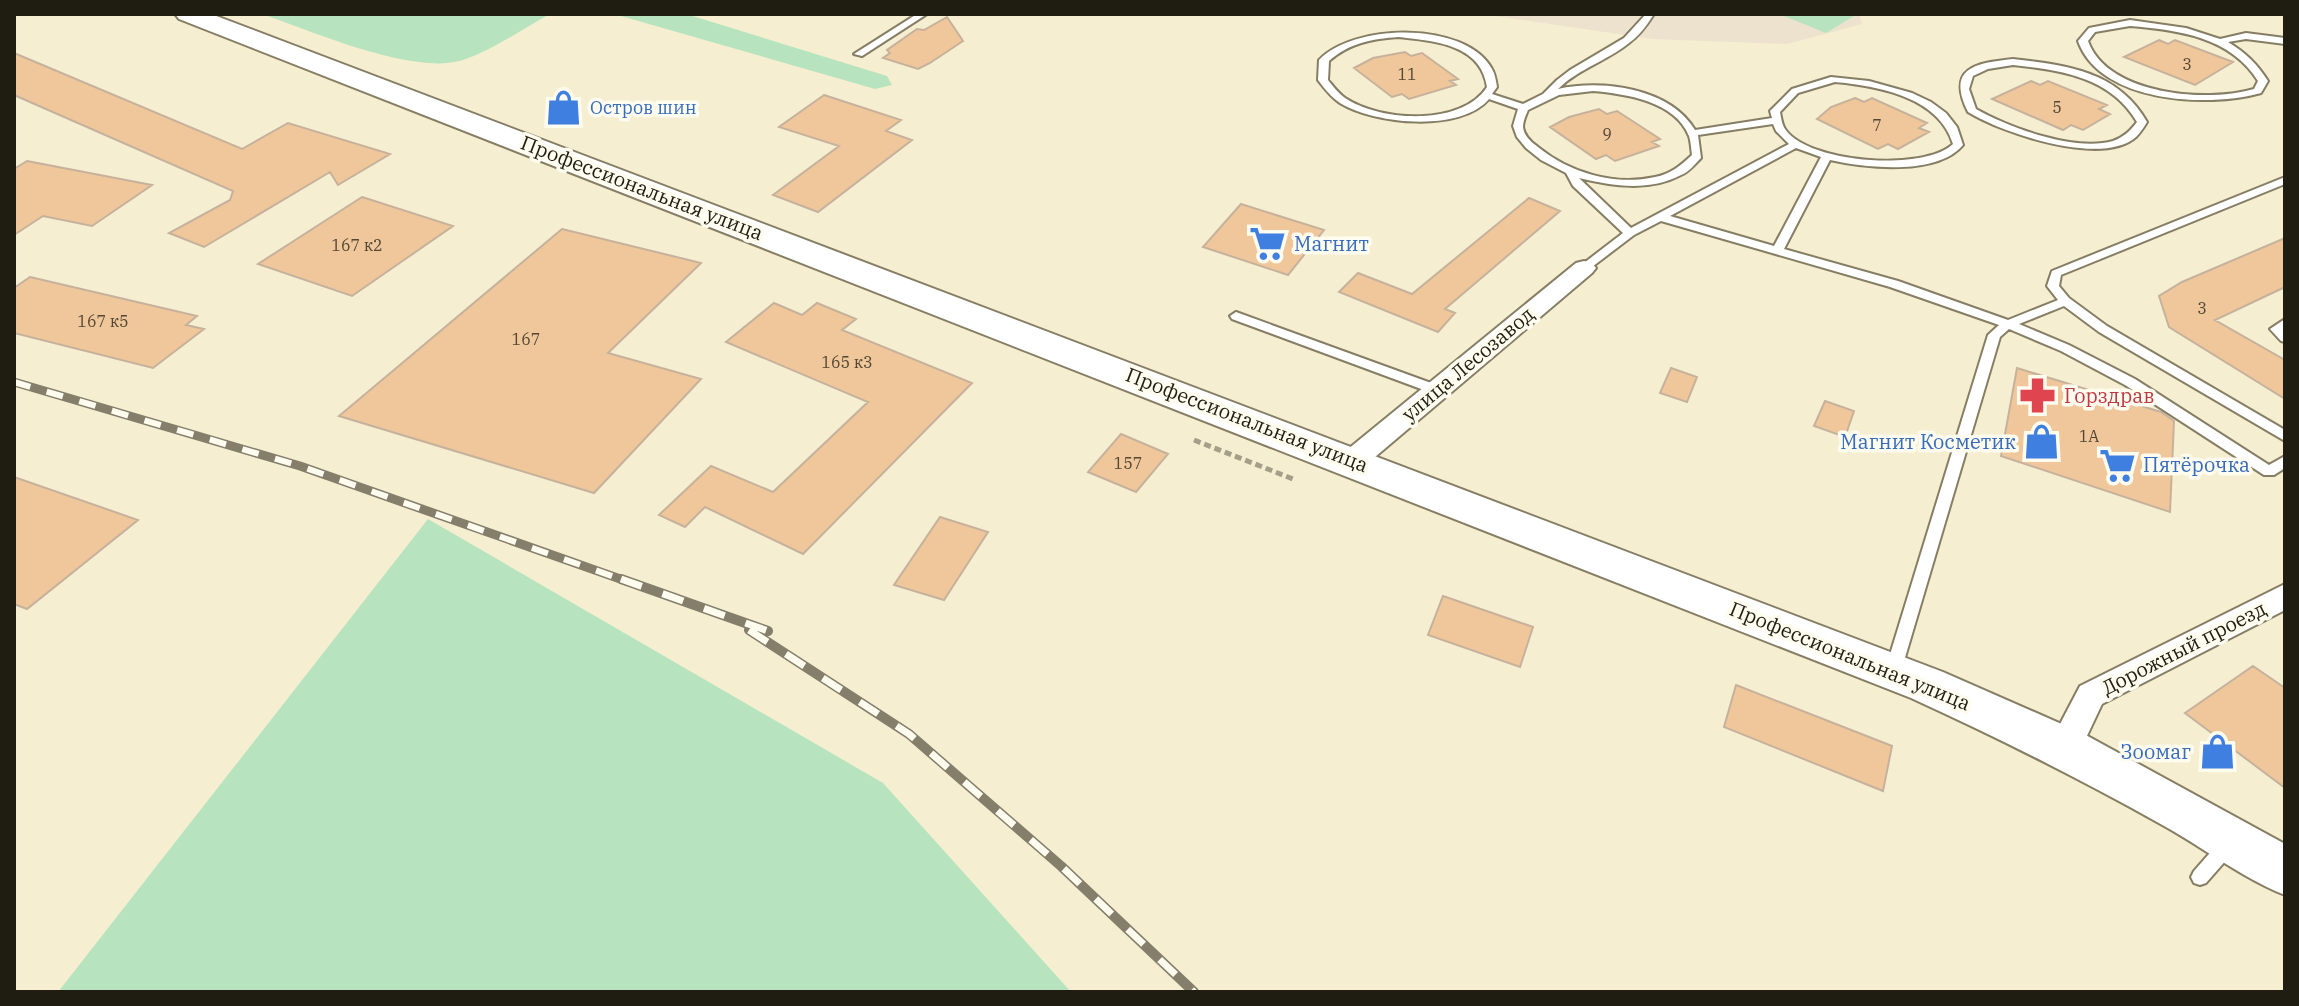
<svg xmlns="http://www.w3.org/2000/svg" width="2299" height="1006" viewBox="0 0 2299 1006" font-family="'IBM Plex Serif',serif">
<style>
.education{fill:#ede2ce}
.green{fill:#b7e4bf}
.building{fill:#efc79b;stroke:#c6b29c;stroke-width:2}
.lines{fill:none;stroke-linecap:round;stroke-linejoin:round}
.service-casing{stroke:#867e64;stroke-width:4}
.minor-casing{stroke:#867e64;stroke-width:4}
.secondary-casing{stroke:#867e64;stroke-width:4}
.path{stroke:#a59f89;stroke-width:5;stroke-dasharray:7 4;stroke-linecap:butt}
.service{fill:#fff;fill-rule:evenodd}
.minor{fill:#fff;fill-rule:evenodd}
.secondary{fill:#fff;fill-rule:evenodd}
.rail-far1-casing{stroke:#847e6b;stroke-width:9}
.rail-casing{stroke:#847e6b;stroke-width:10}
.rail-far1{stroke:#fefbef;stroke-width:6;stroke-dasharray:17;stroke-linecap:butt}
.rail{stroke:#fefbef;stroke-width:7;stroke-dasharray:22;stroke-linecap:butt}
.labels{text-anchor:middle;stroke-width:7;stroke-linejoin:round;paint-order:stroke}
.number-label{font-size:16px;fill:#534734}
.far-shop-label{font-size:18px;fill:#366cbe;stroke:#fefbef;text-anchor:start}
.street-label{font-size:20px;fill:#1f1c11;stroke:#fefbef}
.shop-label{font-size:20px;fill:#366cbe;stroke:#fefbef;text-anchor:start}
.health-label{font-size:20px;fill:#be3a42;stroke:#fefbef;text-anchor:start}
</style>
<rect width="100%" height="100%" fill="#f6eed1"/>
<!-- education -->
<path class="education" d="M 1482,14 L 1859,14 L 1862,24 L 1787,44 L 1652,39 Z"/>
<!-- green -->
<path class="green" d="M 262,14 L 550,14 C 522,29 493,50 463,60 C 413,76 312,31 262,14 Z
M 614,14 L 686,14 L 887,76 L 892,85 L 875,89 Z
M 1779,14 L 1848,14 L 1854,16 L 1826,33 Z
M 428,519 L 883,783 L 1071,992 L 58,992 Z"/>
<!-- building -->
<path class="building" d="M 947,17 L 963,41 L 930,63 L 918,69 L 883,58 L 890,53 L 887,50 L 917,29 L 924,30 Z
M 2159,40 L 2168,44 L 2175,40 L 2233,62 L 2195,85 L 2124,57 Z
M 1405,52 L 1411,56 L 1422,53 L 1458,79 L 1450,81 L 1456,85 L 1409,99 L 1402,94 L 1392,97 L 1354,68 L 1373,58 Z
M 14,53 L 242,149 L 288,123 L 390,154 L 338,185 L 330,172 L 204,247 L 169,233 L 230,200 L 233,191 L 14,95 Z
M 2031,81 L 2040,85 L 2048,81 L 2107,105 L 2099,109 L 2110,114 L 2083,130 L 2071,125 L 2063,130 L 1992,99 Z
M 824,95 L 901,120 L 886,131 L 912,140 L 818,212 L 773,195 L 839,146 L 779,127 Z
M 1855,98 L 1864,102 L 1872,98 L 1927,123 L 1919,128 L 1929,132 L 1898,149 L 1888,144 L 1878,149 L 1817,119 L 1831,107 Z
M 1599,109 L 1607,114 L 1617,111 L 1660,139 L 1652,142 L 1659,146 L 1615,161 L 1606,155 L 1596,159 L 1550,127 L 1569,117 Z
M 27,161 L 152,185 L 92,226 L 43,216 L 14,235 L 14,169 Z
M 362,197 L 453,226 L 352,296 L 258,264 Z
M 1529,198 L 1560,211 L 1445,309 L 1455,313 L 1438,332 L 1339,292 L 1358,273 L 1412,294 Z
M 1241,204 L 1324,230 L 1288,275 L 1203,247 Z
M 562,229 L 701,263 L 608,353 L 701,379 L 594,493 L 339,416 Z
M 2285,238 L 2285,287 L 2215,320 L 2285,360 L 2285,399 L 2169,327 L 2159,296 L 2182,282 Z
M 30,277 L 197,316 L 186,325 L 204,329 L 153,368 L 14,333 L 14,288 Z
M 774,303 L 802,315 L 817,303 L 856,319 L 842,330 L 972,383 L 803,554 L 705,507 L 685,527 L 659,515 L 711,466 L 773,492 L 868,402 L 726,342 Z
M 1671,368 L 1697,377 L 1687,402 L 1660,393 Z
M 2017,368 L 2161,412 L 2174,421 L 2170,512 L 2001,456 Z
M 1825,401 L 1854,411 L 1845,437 L 1814,426 Z
M 1121,434 L 1168,454 L 1136,492 L 1088,472 Z
M 14,477 L 138,520 L 27,609 L 14,604 Z
M 940,517 L 988,532 L 944,600 L 894,585 Z
M 1443,596 L 1533,627 L 1520,667 L 1428,635 Z
M 2253,666 L 2285,688 L 2285,788 L 2185,713 Z
M 1736,685 L 1892,746 L 1883,791 L 1724,727 Z"/>
<g class="lines">
<defs>
<path id="service" d="M 917,14 L 927,14 L 862,56 L 854,54 Z
M 1646,14 L 1654,14 C 1647,25 1640,35 1629,43 C 1607,61 1578,69 1558,89 C 1602,79 1670,88 1695,130 L 1772,118 L 1770,111 L 1792,89 L 1831,77 L 1869,81 L 1912,93 L 1931,102 L 1946,113 L 1957,127 L 1963,145 C 1937,176 1866,168 1830,160 L 1784,249 L 1898,281 L 2008,320 L 2058,300 L 2047,286 L 2052,271 L 2285,177 L 2285,184 L 2061,275 L 2059,286 L 2069,298 L 2107,326 L 2285,430 L 2285,441 L 2099,332 L 2064,306 L 2019,324 L 2069,345 L 2135,379 L 2269,465 L 2285,456 L 2285,468 L 2274,475 L 2264,475 L 2125,385 L 2061,351 L 2009,329 L 2000,337 L 1901,671 L 1899,676 L 1893,677 L 1887,676 L 1885,671 L 1988,335 L 1999,325 L 1890,287 L 1661,221 L 1634,235 L 1588,270 L 1580,270 L 1580,266 L 1623,233 L 1573,186 L 1566,173 L 1541,160 L 1526,148 L 1517,137 L 1513,126 L 1518,109 L 1489,99 C 1460,133 1374,124 1340,103 C 1331,97 1324,88 1318,80 L 1319,60 C 1354,23 1466,21 1492,69 C 1495,74 1496,81 1497,87 L 1492,94 L 1523,104 L 1543,94 L 1557,80 L 1570,70 L 1624,38 ZM 1398,37 C 1434,41 1481,44 1487,87 C 1462,126 1381,122 1345,98 C 1338,93 1333,86 1328,80 L 1329,61 C 1349,43 1372,39 1398,37 ZM 1835,82 C 1878,86 1939,97 1953,144 C 1923,172 1808,163 1785,129 C 1782,125 1781,117 1780,112 L 1798,93 ZM 1593,91 C 1626,94 1675,101 1689,136 C 1691,142 1691,149 1692,155 C 1680,166 1671,174 1655,177 C 1614,186 1570,173 1538,147 C 1531,142 1524,136 1523,127 C 1523,121 1526,115 1528,110 L 1559,95 ZM 1773,124 L 1776,131 L 1789,144 L 1631,228 L 1579,178 C 1612,186 1649,192 1681,175 C 1689,172 1695,164 1701,158 L 1698,135 ZM 1796,148 L 1821,157 L 1774,246 L 1670,216 Z
M 2130,20 L 2186,28 L 2220,39 L 2246,33 L 2285,38 L 2285,44 L 2246,39 L 2228,42 C 2246,53 2257,64 2268,81 L 2261,93 C 2208,108 2100,103 2078,41 L 2089,28 ZM 2130,26 C 2178,30 2231,37 2258,81 L 2254,89 C 2207,103 2107,95 2088,41 L 2095,32 Z
M 2013,59 C 2067,65 2118,71 2147,122 C 2144,127 2140,133 2136,137 C 2102,167 2002,133 1968,112 C 1946,68 1975,63 2013,59 ZM 2013,65 C 2061,70 2111,77 2137,122 C 2130,131 2124,137 2113,141 C 2075,152 2010,128 1976,109 L 1969,89 L 1973,76 L 1988,69 Z
M 1236,312 L 1442,387 L 1443,390 L 1437,394 L 1432,393 L 1232,319 L 1230,316 Z
M 2285,319 L 2285,342 L 2281,341 L 2270,329 Z
M 2229,836 L 2235,838 L 2238,844 L 2235,850 L 2206,883 L 2200,885 L 2194,883 L 2191,877 L 2194,871 L 2223,838 Z"/>
<path id="minor" d="M 1584,261 L 1592,263 L 1596,268 L 1592,273 L 1362,468 L 1352,471 L 1342,468 L 1338,461 L 1342,454 L 1576,263 Z
M 2285,584 L 2285,610 L 2102,704 L 2077,757 L 2065,761 L 2053,757 L 2048,747 L 2080,686 Z"/>
<path id="secondary" d="M 175,14 L 211,14 L 1943,672 L 2082,733 L 2285,844 L 2285,895 C 2240,877 2200,845 2157,822 C 2075,776 1996,737 1911,698 L 179,19 Z"/>
</defs>
<!-- service casing -->
<use href="#service" class="service-casing"/>
<!-- minor casing -->
<use href="#minor" class="minor-casing"/>
<!-- secondary casing -->
<use href="#secondary" class="secondary-casing"/>
<!-- path -->
<path class="path" d="M 1194,440 L 1293,479"/>
<!-- service -->
<use href="#service" class="service"/>
<!-- minor -->
<use href="#minor" class="minor"/>
<!-- secondary -->
<use href="#secondary" class="secondary"/>
<defs>
<path id="rail-far1" d="M 14,382 L 300,466 L 626,581"/>
<path id="rail" d="M 621,579 L 768,631
M 749,630 L 909,734 L 1061,866 L 1194,992"/>
</defs>
<!-- rail-far1 casing -->
<use href="#rail-far1" class="rail-far1-casing"/>
<!-- rail casing -->
<use href="#rail" class="rail-casing"/>
<!-- rail-far1 -->
<use href="#rail-far1" class="rail-far1"/>
<!-- rail -->
<use href="#rail" class="rail"/>
</g>
<!-- icons -->
<defs>
<symbol id="shop-bare" viewBox="-9 -9 18 18"><path d="M-5-2.5h2.3a2.7 3.5 0 0 1 5.4 0H5L5.5 6h-11ZM-1.5-2.5h3a1.5 2.3 0 0 0-3 0Z" fill="#3f7fe0" stroke="#fefbef" stroke-width="2.5" paint-order="stroke"/></symbol>
<symbol id="supermarket-bare" viewBox="-9 -9 18 18"><path d="M-6-5.5h2.5l.6 2H6L4.5 2H-2.5L-4.4-4H-6ZM-1.5 3.2a1.3 1.3 0 1 0 .1 0ZM3 3.2a1.3 1.3 0 1 0 .1 0Z" fill="#3f7fe0" stroke="#fefbef" stroke-width="2.5" paint-order="stroke"/></symbol>
<symbol id="pharmacy-bare" viewBox="-9 -9 18 18"><path d="M-2-6h4v4h4v4h-4v4h-4v-4h-4v-4h4Z" fill="#e0444e" stroke="#fefbef" stroke-width="2.5" paint-order="stroke"/></symbol>
</defs>
<g fill-rule="evenodd">
<use href="#shop-bare" x="538" y="82" width="51" height="51"/>
<use href="#supermarket-bare" x="1242" y="218" width="51" height="51"/>
<use href="#pharmacy-bare" x="2012" y="370" width="51" height="51"/>
<use href="#shop-bare" x="2016" y="416" width="51" height="51"/>
<use href="#supermarket-bare" x="2092" y="440" width="51" height="51"/>
<use href="#shop-bare" x="2192" y="726" width="51" height="51"/>
</g>
<g class="labels">
<!-- number labels -->
<g class="number-label">
<text x="2187" y="70">3</text>
<text x="1407" y="80">11</text>
<text x="2057" y="113">5</text>
<text x="1877" y="131">7</text>
<text x="1607" y="140">9</text>
<text x="357" y="251">167 к2</text>
<text x="2202" y="314">3</text>
<text x="103" y="327">167 к5</text>
<text x="526" y="345">167</text>
<text x="847" y="368">165 к3</text>
<text x="2089" y="442">1А</text>
<text x="1128" y="469">157</text>
</g>
<!-- far-shop labels -->
<g class="far-shop-label">
<text x="590" y="114">Остров шин</text>
</g>
<!-- street labels -->
<g class="street-label">
<text transform="translate(642 188) rotate(21)" y="7">Профессиональная улица</text>
<text transform="translate(1468 364) rotate(-40)" y="7">улица Лесозавод</text>
<text transform="translate(1247 420) rotate(21)" y="7">Профессиональная улица</text>
<text transform="translate(2184 648) rotate(-27)" y="7">Дорожный проезд</text>
<text transform="translate(1850 656) rotate(22)" y="7">Профессиональная улица</text>
</g>
<!-- shop labels -->
<g class="shop-label">
<text x="1294" y="251">Магнит</text>
<text x="2016" y="449" text-anchor="end">Магнит Косметик</text>
<text x="2143" y="472">Пятёрочка</text>
<text x="2191" y="759" text-anchor="end">Зоомаг</text>
</g>
<!-- health labels -->
<g class="health-label">
<text x="2064" y="403">Горздрав</text>
</g>
</g>
<!-- border -->
<rect width="2299" height="1006" fill="none" stroke="#1f1c11" stroke-width="32"/>
</svg>
